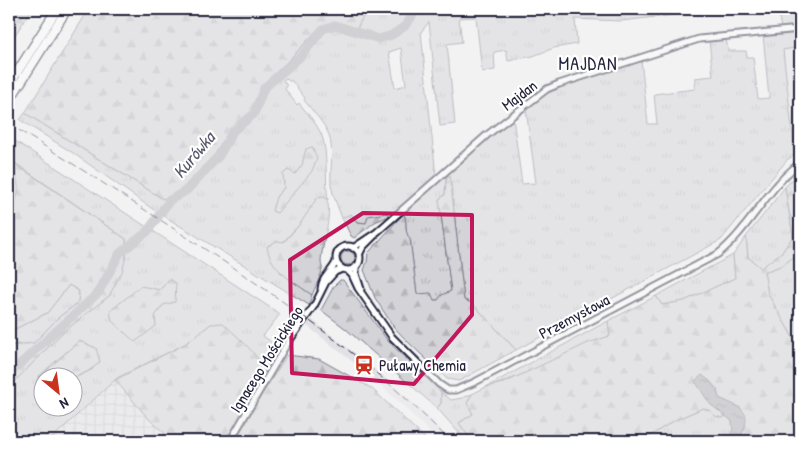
<svg xmlns="http://www.w3.org/2000/svg" width="809" height="450" viewBox="0 0 809 450" font-family="'Patrick Hand',sans-serif">
<style>
.built{fill:#e2e2e6}
.industrial{fill:url(#industrial-grid)}
.grass{fill:url(#grass-tufts);stroke:#7a7a8a;fill-rule:evenodd}
.forest{fill:url(#forest-firs);stroke:#7a7a8a}
.water{fill:url(#water-ripples);stroke:#727282}
.lines{fill:none;stroke-linecap:round;stroke-linejoin:round}
.river{stroke:#a8a8b2;stroke-width:9}
.minor-casing{stroke:#22223b;stroke-width:9}
.highway-casing{stroke:#22223b;stroke-width:11}
.minor{stroke:#fff;stroke-width:5}
.highway{stroke:#fff;stroke-width:8}
.rail{stroke:#22223b;stroke-width:1;stroke-dasharray:8 4;stroke-linecap:butt}
.marked{fill:none;stroke:#c2185b;stroke-width:4;stroke-linejoin:round}
.labels{text-anchor:middle;stroke-width:4.5;stroke-linejoin:round;paint-order:stroke}
.street-label{font-size:16px;fill:#22223b;stroke:#fff}
.poi-label{font-size:16px;fill:#22223b;stroke:#fff;text-anchor:start}
.neighbourhood-label{font-size:18px;letter-spacing:1px;fill:#22223b;stroke:#fff}
.water-label{font-size:18px;font-style:italic;fill:#58586b;stroke:#fff}
</style>
<defs>
<pattern id="industrial-grid" width="8" height="8" patternUnits="userSpaceOnUse" patternTransform="scale(1.25)"><rect width="8" height="8" fill="#e2e2e6"/><path d="M0 4h8M4 0v8" fill="none" stroke="#c2c2c6"/></pattern>
<pattern id="grass-tufts" width="24" height="20" patternUnits="userSpaceOnUse" patternTransform="scale(1.25)"><rect width="24" height="20" fill="#d3d3d8"/><path d="M3 7l-1-3M5 7V3M7 7l1-3M15 17l-1-3M17 17v-4M19 17l1-3" fill="none" stroke="#b5b5ba"/></pattern>
<pattern id="forest-firs" width="22" height="20" patternUnits="userSpaceOnUse" patternTransform="scale(1.25)"><rect width="22" height="20" fill="#d3d3d8"/><path d="M5 1l3.5 6h-7zM16 11l3.5 6h-7z" fill="#b5b5ba"/></pattern>
<pattern id="water-ripples" width="26" height="14" patternUnits="userSpaceOnUse" patternTransform="scale(1.25)"><rect width="26" height="14" fill="#a8a8b2"/><path d="M2 4q2-2 4 0t4 0M15 11q2-2 4 0t4 0" fill="none" stroke="#888892"/></pattern>
</defs>
<rect width="100%" height="100%" fill="#f2f2f3"/>
<filter id="ink" filterUnits="userSpaceOnUse"><feTurbulence type="fractalNoise" baseFrequency=".02" numOctaves="2"/><feDisplacementMap in="SourceGraphic" scale="10" xChannelSelector="R" yChannelSelector="G"/><feConvolveMatrix kernelMatrix="1 2 1 2 8 2 1 2 1" color-interpolation-filters="sRGB"/></filter>
<g filter="url(#ink)">
<!-- built -->
<path class="built" d="M 800,47 L 800,152 L 795,155 L 783,50 Z
M 313,316 L 311,319 L 378,372 L 421,410 L 452,441 L 439,441 L 404,407 L 367,373 L 306,325 L 304,328 Z"/>
<!-- industrial -->
<path class="industrial" d="M 115,380 L 148,418 L 173,441 L 49,441 Z"/>
<!-- grass -->
<path class="grass" d="M 367,9 L 673,9 L 673,15 L 621,21 L 575,19 L 577,44 L 554,48 L 533,56 L 508,61 L 506,50 L 494,52 L 495,70 L 482,72 L 476,17 L 459,18 L 462,42 L 447,44 L 455,124 L 440,126 L 429,22 L 421,32 L 436,176 L 389,216 L 387,213 L 367,223 L 357,222 L 351,214 L 342,218 C 338,207 333,197 331,185 C 330,169 334,150 329,135 C 324,122 312,111 304,100 L 305,98 L 292,81 L 289,81 L 286,78 L 283,80 L 287,86 L 285,89 L 297,105 L 299,103 C 308,114 317,124 322,136 C 328,152 325,182 328,200 L 325,197 L 283,242 L 280,272 L 312,295 L 309,305 L 154,210 L 73,153 L 20,120 L 25,113 L 163,199 L 215,154 L 231,128 L 250,114 L 261,86 L 289,60 L 321,26 L 335,22 L 356,30 ZM 401,48 L 406,85 L 395,88 L 389,52 ZM 306,149 L 312,171 L 276,197 L 303,165 Z
M 690,9 L 800,9 L 800,25 L 781,29 L 778,11 L 690,14 Z
M 800,31 L 800,47 L 783,50 L 795,155 L 788,159 L 767,184 L 721,240 L 516,350 L 472,303 L 464,300 L 450,176 L 446,177 L 445,195 L 439,199 L 451,291 L 442,295 L 438,300 L 433,300 L 417,294 L 410,240 C 403,230 408,222 404,214 L 448,172 L 513,118 L 522,184 L 536,183 L 526,109 L 548,91 L 559,86 L 641,60 L 648,124 L 657,124 L 654,94 L 695,89 L 695,78 L 713,76 L 709,40 L 726,38 L 728,51 L 746,51 L 747,57 L 753,57 L 758,99 L 769,98 L 763,34 Z
M 9,137 L 280,314 L 263,336 L 281,349 L 274,360 L 275,362 L 266,377 L 211,324 L 185,344 L 117,378 L 49,441 L 9,441 L 9,387 L 62,333 L 109,296 L 126,256 L 126,239 L 9,159 ZM 169,279 L 163,305 L 154,316 L 160,290 ZM 79,341 L 96,348 L 93,369 L 73,379 L 72,408 L 42,408 L 42,393 L 41,394 L 39,376 Z
M 785,187 L 793,236 L 783,251 L 761,269 L 748,257 L 746,237 Z
M341 258a7 7 0 1 1 14 0a7 7 0 1 1-14 0Z
M 797,254 L 800,264 L 800,350 L 768,294 L 764,272 L 783,265 Z
M 733,255 L 735,278 L 684,301 L 662,305 L 656,296 Z
M 69,285 L 79,291 L 78,303 L 59,317 L 34,343 L 9,346 L 9,332 L 47,313 Z
M 608,321 L 610,336 C 567,351 528,376 484,388 Z
M 441,392 L 451,400 L 462,398 L 472,394 L 468,403 L 473,414 L 459,423 L 472,441 L 466,441 L 437,408 L 441,403 Z
M 703,408 L 711,411 L 722,418 L 726,416 L 732,421 L 733,430 L 727,441 L 642,441 L 675,420 Z"/>
<!-- forest -->
<path class="forest" d="M 9,9 L 32,9 L 9,44 Z
M 89,9 L 367,9 L 356,30 L 335,23 L 321,26 L 289,60 L 261,86 L 250,114 L 231,128 L 215,154 L 179,192 L 163,199 L 25,113 Z
M 312,147 L 317,158 L 312,171 L 277,213 L 272,211 L 276,197 L 284,188 L 283,174 L 288,170 L 295,174 L 302,165 L 306,149 Z
M 12,162 L 126,239 L 126,256 L 122,272 L 109,296 L 62,333 L 9,387 L 9,346 L 34,343 L 59,317 L 78,303 L 79,291 L 69,285 L 47,313 L 9,332 L 9,213 C 23,193 18,183 12,162 Z
M 800,172 L 800,264 L 796,255 L 783,265 L 764,272 L 768,294 L 800,350 L 800,441 L 738,441 L 746,427 L 741,408 L 719,398 L 717,389 L 708,379 L 710,404 L 726,416 L 722,418 L 715,416 L 711,411 L 703,408 L 675,420 L 642,441 L 472,441 L 459,423 L 473,414 L 467,403 L 472,394 L 484,388 L 506,382 L 588,343 L 610,336 L 608,321 L 656,296 L 662,305 L 684,301 L 735,278 L 733,255 L 746,237 L 748,257 L 761,268 L 783,251 L 793,236 L 785,187 Z
M 450,176 L 464,300 L 472,303 L 516,350 L 459,381 L 447,379 L 406,340 L 393,326 L 375,298 L 364,270 L 367,262 L 368,253 C 381,240 391,226 404,214 C 408,222 403,230 410,239 L 417,294 L 431,293 L 434,300 L 438,300 L 442,295 L 451,291 L 439,199 L 445,195 L 446,177 Z
M 325,197 C 335,210 321,246 321,262 C 321,265 323,268 322,270 C 322,273 314,290 312,295 C 294,282 270,270 267,246 L 277,241 L 284,242 L 300,224 L 317,198 Z
M 387,213 L 389,216 L 375,222 L 354,238 L 351,236 L 342,218 L 351,214 L 357,222 L 366,223 L 368,216 Z
M 169,279 L 176,283 L 175,302 L 163,305 L 155,316 L 156,326 L 135,342 L 112,321 L 110,311 L 141,286 L 160,290 Z
M 340,280 L 343,280 L 388,341 L 441,392 L 441,403 L 437,408 L 346,329 L 321,310 L 334,286 Z
M 223,323 C 237,337 263,357 266,377 L 227,441 L 173,441 L 148,418 L 115,380 L 185,344 L 211,324 Z
M 79,341 L 96,348 L 100,362 C 80,380 68,378 42,378 L 42,393 L 40,394 L 39,377 Z
M 287,355 L 319,359 L 371,388 L 428,441 L 235,441 L 261,396 Z"/>
<!-- water -->
<path class="water" d="M 702,375 C 711,381 716,388 719,398 C 747,410 753,413 738,441 L 727,441 L 733,430 L 732,421 L 710,404 L 695,381 Z"/>
<g class="lines">
<!-- river -->
<path class="river" d="M 9,374 L 98,293 L 120,253 L 147,232 L 170,200 L 187,190 L 219,156 L 233,131 L 254,114 L 264,88 L 302,55 L 323,29 L 335,25 L 379,39 L 392,35 L 405,26 L 417,9"/>
<defs>
<path id="minor" d="M 9,178 L 9,192
M336 258a12 12 0 1 1 24 0a12 12 0 1 1-24 0Z
M 353,248 L 377,232 L 487,135 L 547,89 L 559,84 L 699,39 L 800,29
M 359,255 L 363,247 L 375,235
M 356,266 L 356,274 L 361,289
M 347,270 L 352,275 L 358,288 L 392,337 L 439,384 L 448,390 L 456,390 L 475,382 L 718,254 C 750,228 767,188 800,163
M 321,289 C 322,276 332,272 336,262
M 230,441 L 285,347 L 314,306 L 326,282 L 335,272 L 342,269"/>
<path id="highway" d="M 9,85 L 57,9
M 9,101 L 67,9"/>
</defs>
<!-- minor casing -->
<use href="#minor" class="minor-casing"/>
<!-- highway casing -->
<use href="#highway" class="highway-casing"/>
<!-- minor -->
<use href="#minor" class="minor"/>
<!-- highway -->
<use href="#highway" class="highway"/>
<!-- rail -->
<path class="rail" d="M 9,124 C 72,163 135,203 197,244 C 289,304 373,362 450,441"/>
</g>
</g>
<!-- marked area -->
<path d="M0 0H809V450H0ZM 363,213 L 472,215 L 472,315 L 414,384 L 292,373 L 290,260 Z" fill="#f2f2f3" fill-opacity=".55" fill-rule="evenodd"/>
<path class="marked" d="M 363,213 L 472,215 L 472,315 L 414,384 L 292,373 L 290,260 Z"/>
<!-- icons -->
<defs>
<symbol id="station-bare" viewBox="-9 -9 18 18"><path d="M-3-6H3Q5-6 5-4V2Q5 4 3 4L4.5 6H3L1.5 4h-3L-3 6H-4.5L-3 4Q-5 4-5 2V-4Q-5-6-3-6ZM-3.5-4v3h7v-3ZM-3.5 1v1.5H-2V1ZM2 1v1.5H3.5V1Z" fill="#c8321e" stroke="#fff" stroke-width="2.5" paint-order="stroke"/></symbol>
</defs>
<g fill-rule="evenodd">
<use href="#station-bare" x="350" y="351" width="28" height="28"/>
</g>
<g class="labels">
<!-- street labels -->
<g class="street-label">
<text transform="translate(519 95) rotate(-37)" y="6">Majdan</text>
<text transform="translate(574 316) rotate(-28)" y="6">Przemysłowa</text>
<text transform="translate(266 359) rotate(-58)" y="6">Ignacego Mościckiego</text>
</g>
<!-- poi labels -->
<g class="poi-label">
<text x="379" y="371">Puławy Chemia</text>
</g>
<!-- neighbourhood labels -->
<g class="neighbourhood-label">
<text x="588" y="70">MAJDAN</text>
</g>
<!-- water labels -->
<g class="water-label">
<text transform="translate(194 155) rotate(-50)" y="6">Kurówka</text>
</g>
</g>
<!-- margin -->
<rect width="809" height="450" fill="none" stroke="#fff" stroke-width="30"/>
<rect x="15" y="15" width="779" height="420" fill="none" stroke="#22223b" stroke-width="2" filter="url(#ink)"/>
<!-- north arrow -->
<g transform="translate(58 392) rotate(151)"><circle r="24" fill="#ffffff" stroke="#a7a7b1"/>
<path d="M0-4L9 19L0 12L-9 19Z" fill="#c8321e"/>
<text y="-8" font-size="14" font-weight="bold" text-anchor="middle" fill="#22223b">N</text>
</g>
</svg>
